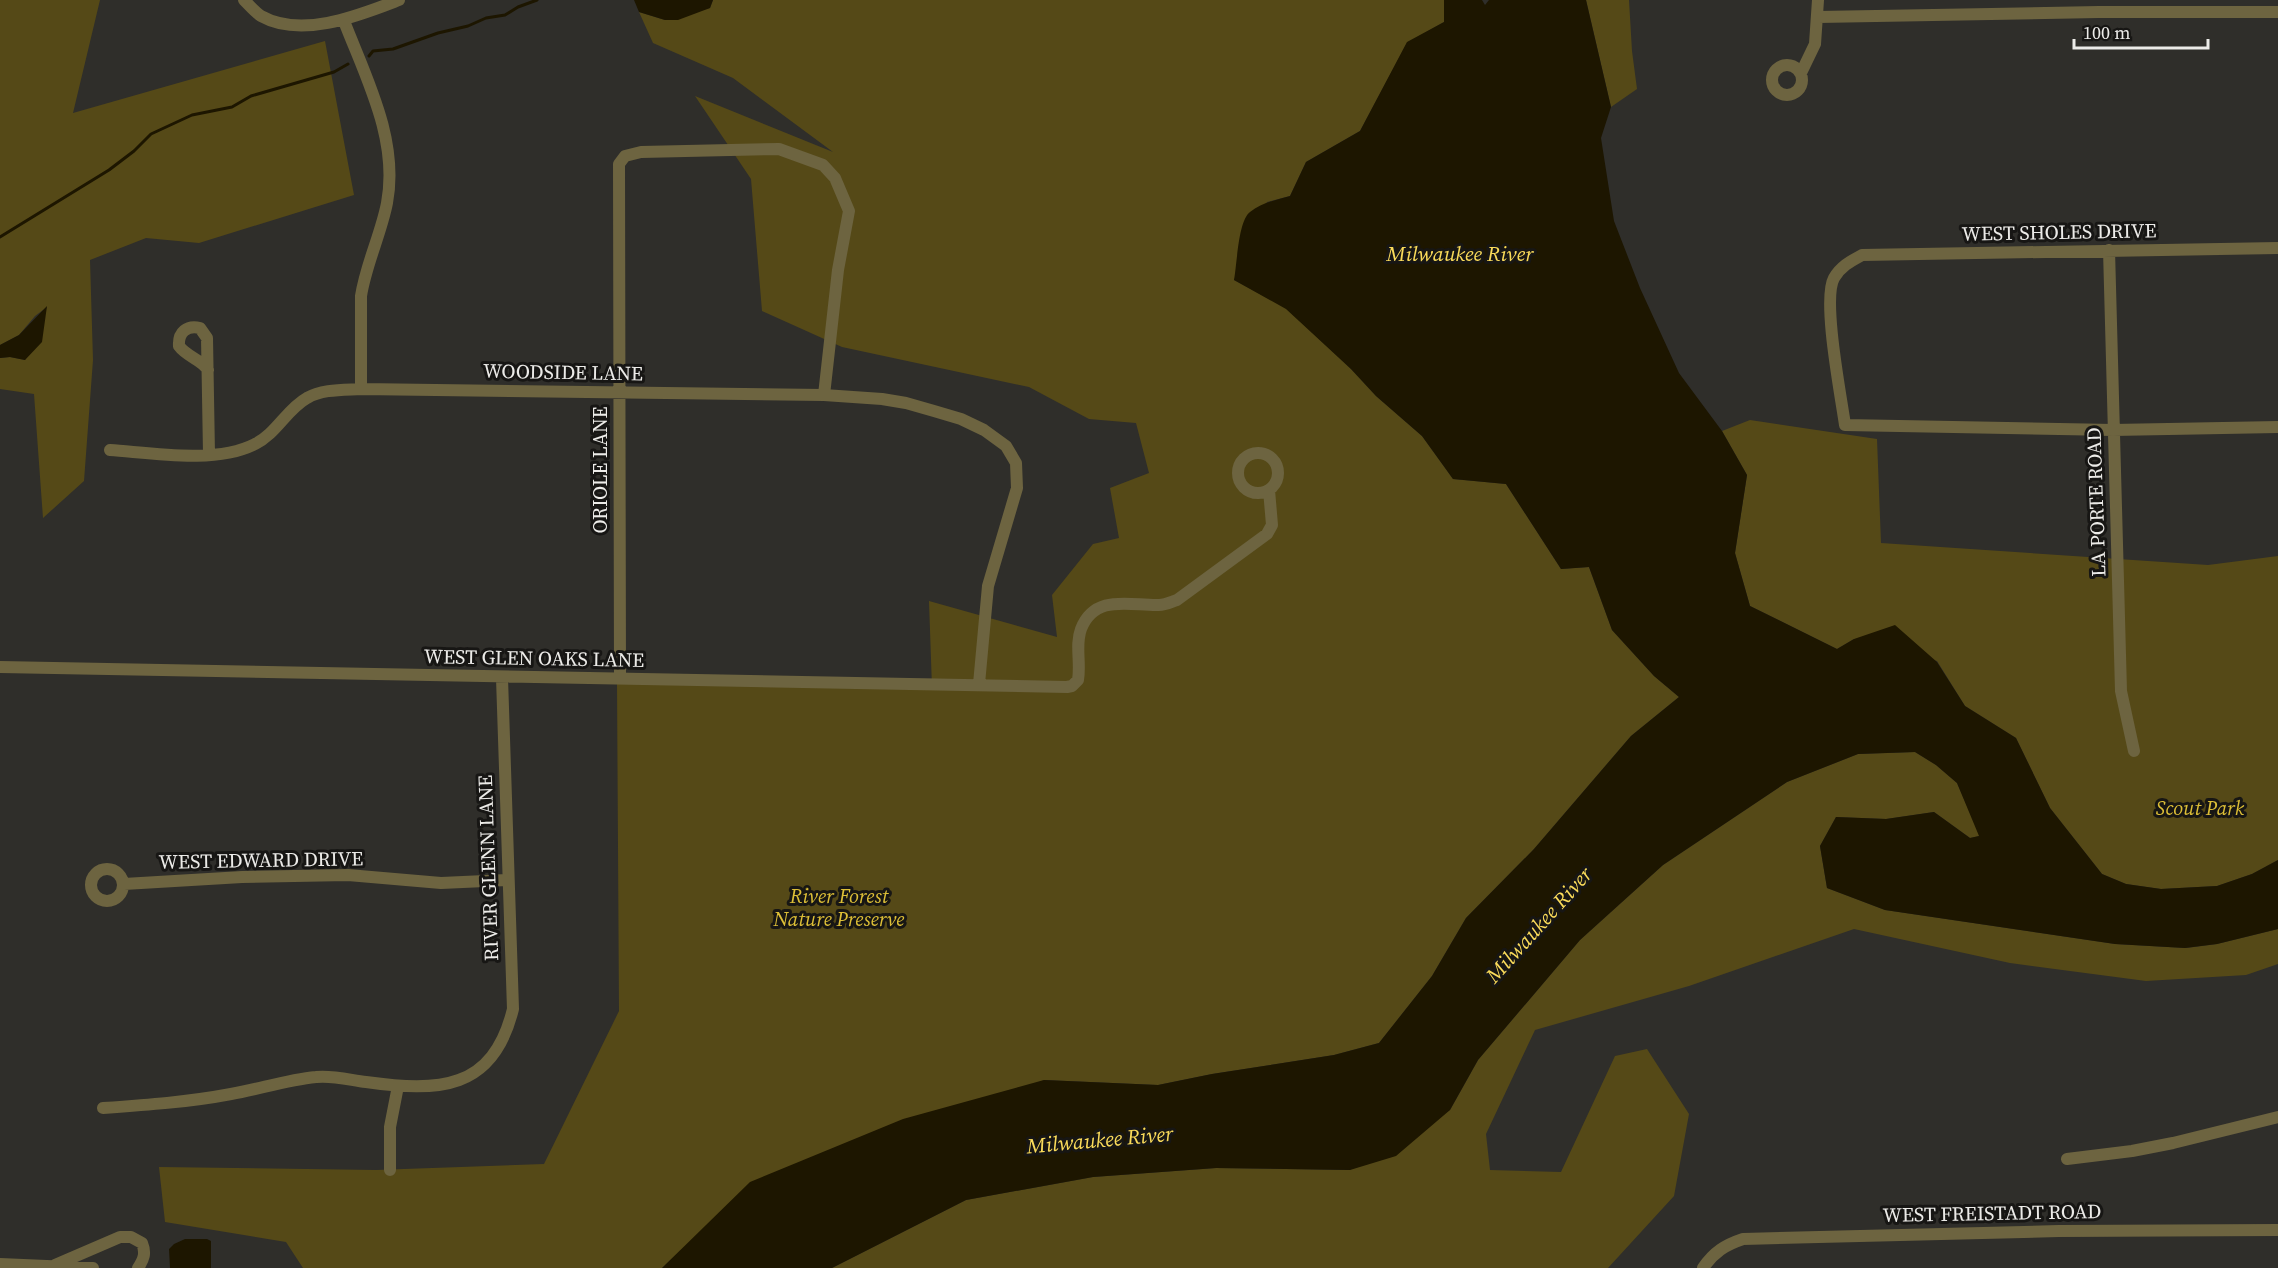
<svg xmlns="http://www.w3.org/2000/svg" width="2278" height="1268" viewBox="0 0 2278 1268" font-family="'Source Serif 4',serif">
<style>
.green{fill:#554917}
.water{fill:#1d1600}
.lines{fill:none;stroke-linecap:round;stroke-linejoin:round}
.stream{stroke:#1d1600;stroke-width:3}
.minor{stroke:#6d6440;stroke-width:12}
.labels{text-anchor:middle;stroke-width:6;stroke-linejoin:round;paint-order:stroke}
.street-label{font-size:20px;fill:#ecebe8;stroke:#171614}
.park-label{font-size:20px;font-style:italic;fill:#ddbf37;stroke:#171614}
.water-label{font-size:21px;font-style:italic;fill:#fadb5a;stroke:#171614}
</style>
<rect width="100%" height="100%" fill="#2f2e2a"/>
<!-- green -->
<path class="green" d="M 0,0 L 100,0 L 73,113 L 325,41 L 354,195 L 199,243 L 146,238 L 90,260 L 93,360 L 84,481 L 43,518 L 34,394 L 0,389 L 0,358 L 10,357 L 25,360 L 47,307 L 35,316 L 19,335 L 0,345 Z
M 713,0 L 1444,0 L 1444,22 L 1407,43 L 1360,131 L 1306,162 L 1290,196 L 1267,202 L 1234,280 L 1286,308 L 1351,369 L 1376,396 L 1422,436 L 1453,479 L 1506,484 L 1561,569 L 1589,567 L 1612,630 L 1654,676 L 1679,697 L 1631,736 L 1534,849 L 1466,918 L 1432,976 L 1379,1043 L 1334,1055 L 1212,1074 L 1158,1085 L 1044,1080 L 682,1249 L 662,1268 L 303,1268 L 286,1242 L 165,1222 L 159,1167 L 376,1170 L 544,1164 L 619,1011 L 617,683 L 932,688 L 929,601 L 1057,637 L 1052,595 L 1093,544 L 1119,538 L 1110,488 L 1149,473 L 1136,423 L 1089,419 L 1029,387 L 842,347 L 762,311 L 751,179 L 695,96 L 833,152 L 733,78 L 653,43 L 639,12 L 665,20 L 710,8 Z
M 1586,0 L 1629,0 L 1632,51 L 1637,89 L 1611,107 Z
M 1750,420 L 1877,439 L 1881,543 L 2208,565 L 2278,556 L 2278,860 L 2252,874 L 2217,886 L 2161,889 L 2126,884 L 2102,874 L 2050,808 L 2016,738 L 1965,706 L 1937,661 L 1854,639 L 1837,649 L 1750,606 L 1735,553 L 1747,475 L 1722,431 Z
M 1915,752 L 1936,765 L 1957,783 L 1980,836 L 1970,838 L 1934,812 L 1886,819 L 1836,817 L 1820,846 L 1827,888 L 1885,910 L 2115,944 L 2186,948 L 2217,944 L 2278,929 L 2278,964 L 2246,975 L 2146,981 L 2010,963 L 1854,929 L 1689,986 L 1535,1030 L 1486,1134 L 1490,1170 L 1561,1172 L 1615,1056 L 1647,1049 L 1689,1114 L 1674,1196 L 1608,1268 L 832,1268 L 966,1200 L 1093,1177 L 1216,1168 L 1350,1170 L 1450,1110 L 1478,1060 L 1580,940 L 1663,865 L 1787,782 L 1858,754 Z"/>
<!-- water -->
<path class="water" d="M 634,0 L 713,0 L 710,8 L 678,20 L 665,20 L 639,12 Z
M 1444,0 L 1482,0 L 1485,5 L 1489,0 L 1586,0 L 1611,107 L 1601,138 L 1614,221 L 1640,288 L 1679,373 L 1722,431 L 1747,475 L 1735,553 L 1750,606 L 1837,649 L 1854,639 L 1895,625 L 1937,662 L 1965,706 L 2016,738 L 2050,808 L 2102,874 L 2126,884 L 2161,889 L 2217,886 L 2252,874 L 2278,860 L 2278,929 L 2217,944 L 2185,948 L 2115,944 L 1885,910 L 1827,888 L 1820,846 L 1836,817 L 1886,819 L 1934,812 L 1970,838 L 1979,836 L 1957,783 L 1936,765 L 1915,752 L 1858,754 L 1787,782 L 1663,865 L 1580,940 L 1478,1060 L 1450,1110 L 1396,1156 L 1350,1170 L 1216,1168 L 1093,1177 L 966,1200 L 832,1268 L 662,1268 L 750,1182 L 903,1119 L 1044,1080 L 1158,1085 L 1212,1074 L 1334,1055 L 1379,1043 L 1432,976 L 1466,918 L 1534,849 L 1631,736 L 1679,697 L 1654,676 L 1612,630 L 1589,567 L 1561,569 L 1506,484 L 1453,479 L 1422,436 L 1376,396 L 1351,369 L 1286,309 L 1234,280 C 1237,265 1238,221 1250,212 C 1261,203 1276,200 1290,196 L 1306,162 L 1360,131 L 1407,42 L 1444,22 Z
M 47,306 L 42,342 L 25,360 L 10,357 L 0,358 L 0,345 L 19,335 Z
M 185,1239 L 207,1239 L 211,1241 L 211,1268 L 170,1268 L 169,1249 L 174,1244 Z"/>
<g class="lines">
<!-- stream -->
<path class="stream" d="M 369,56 L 373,51 L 393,49 L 438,33 L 468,26 L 486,18 L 505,15 L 518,7 L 537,0
M 0,237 L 109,170 L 134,151 L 151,134 L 192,115 L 232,107 L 251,96 L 334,72 L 348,64"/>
<!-- minor -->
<path class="minor" d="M 244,0 C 249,5 255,12 261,16 C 302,39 360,15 399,0
M 1818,17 L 2099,12 L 2278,12
M 344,21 C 366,78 399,140 387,203 C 381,234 366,264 361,296 L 361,389
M1772 80a15 15 0 1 1 30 0a15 15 0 1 1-30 0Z
M 1801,73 L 1815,44 L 1818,0
M 2278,248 L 1862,255 C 1851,261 1841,266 1834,278 C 1822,299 1841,396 1845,425 L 2113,430 L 2278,427
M 2109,250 L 2121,691 L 2134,751
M 208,370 C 201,359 187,357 179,346 C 178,332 187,325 200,328 L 207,338 L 209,454
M 110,450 C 152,453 216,464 255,444 C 276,434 287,409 307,398 C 322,389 343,390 361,389 L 824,395 L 882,399 L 906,403 L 934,411 L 961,419 L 984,430 L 1006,446 L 1016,463 L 1017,488 L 988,586 L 979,684
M1238 473a20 20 0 1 1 40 0a20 20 0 1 1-40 0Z
M 0,667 L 1067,687 L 1072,686 L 1078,680 C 1081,663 1075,645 1081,629 C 1095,593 1131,606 1159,605 C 1165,605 1171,602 1177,600 L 1267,534 L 1272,525 L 1269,490
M 620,679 L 619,164 L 625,156 L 641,152 L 779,149 L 823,165 L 835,178 L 849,211 L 838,270 L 824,395
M91 885a16 16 0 1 1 32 0a16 16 0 1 1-32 0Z
M 124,884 L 242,877 L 348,875 L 441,883 L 507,880
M 103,1108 C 146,1105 189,1102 231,1094 C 260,1089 286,1080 316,1077 C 332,1075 350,1080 366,1082 C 438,1092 493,1091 513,1009 L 502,678
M 2067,1159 L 2132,1151 L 2173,1143 L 2278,1117
M 390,1170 L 390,1127 L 398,1086
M 0,1264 L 93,1268
M 55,1265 L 120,1237 L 131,1237 L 142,1243 C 146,1253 144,1259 138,1268
M 1703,1268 C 1714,1252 1725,1245 1743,1239 L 2059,1231 L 2278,1230"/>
</g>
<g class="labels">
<!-- street labels -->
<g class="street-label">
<text transform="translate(2059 232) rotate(-1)" y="7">WEST SHOLES DRIVE</text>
<text transform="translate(563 372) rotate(1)" y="7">WOODSIDE LANE</text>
<text transform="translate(600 470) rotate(-90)" y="7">ORIOLE LANE</text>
<text transform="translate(2096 502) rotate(-92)" y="7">LA PORTE ROAD</text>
<text transform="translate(534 658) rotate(1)" y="7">WEST GLEN OAKS LANE</text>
<text transform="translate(261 860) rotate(-1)" y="7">WEST EDWARD DRIVE</text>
<text transform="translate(488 868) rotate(-92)" y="7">RIVER GLENN LANE</text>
<text transform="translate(1992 1213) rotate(-1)" y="7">WEST FREISTADT ROAD</text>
</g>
<!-- park labels -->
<g class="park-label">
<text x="2200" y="815">Scout Park</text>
<text x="839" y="903">River Forest<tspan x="839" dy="23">Nature Preserve</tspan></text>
</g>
<!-- water labels -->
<g class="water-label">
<text x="1460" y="261">Milwaukee River</text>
<text transform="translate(1539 925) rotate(-48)" y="7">Milwaukee River</text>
<text transform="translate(1100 1140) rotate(-5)" y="7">Milwaukee River</text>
</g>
</g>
<!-- scale -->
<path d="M2074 39v9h134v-9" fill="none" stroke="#ecebe8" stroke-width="3"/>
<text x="2083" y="39" font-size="18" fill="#ecebe8" stroke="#171614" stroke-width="4.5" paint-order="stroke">100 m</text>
</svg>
